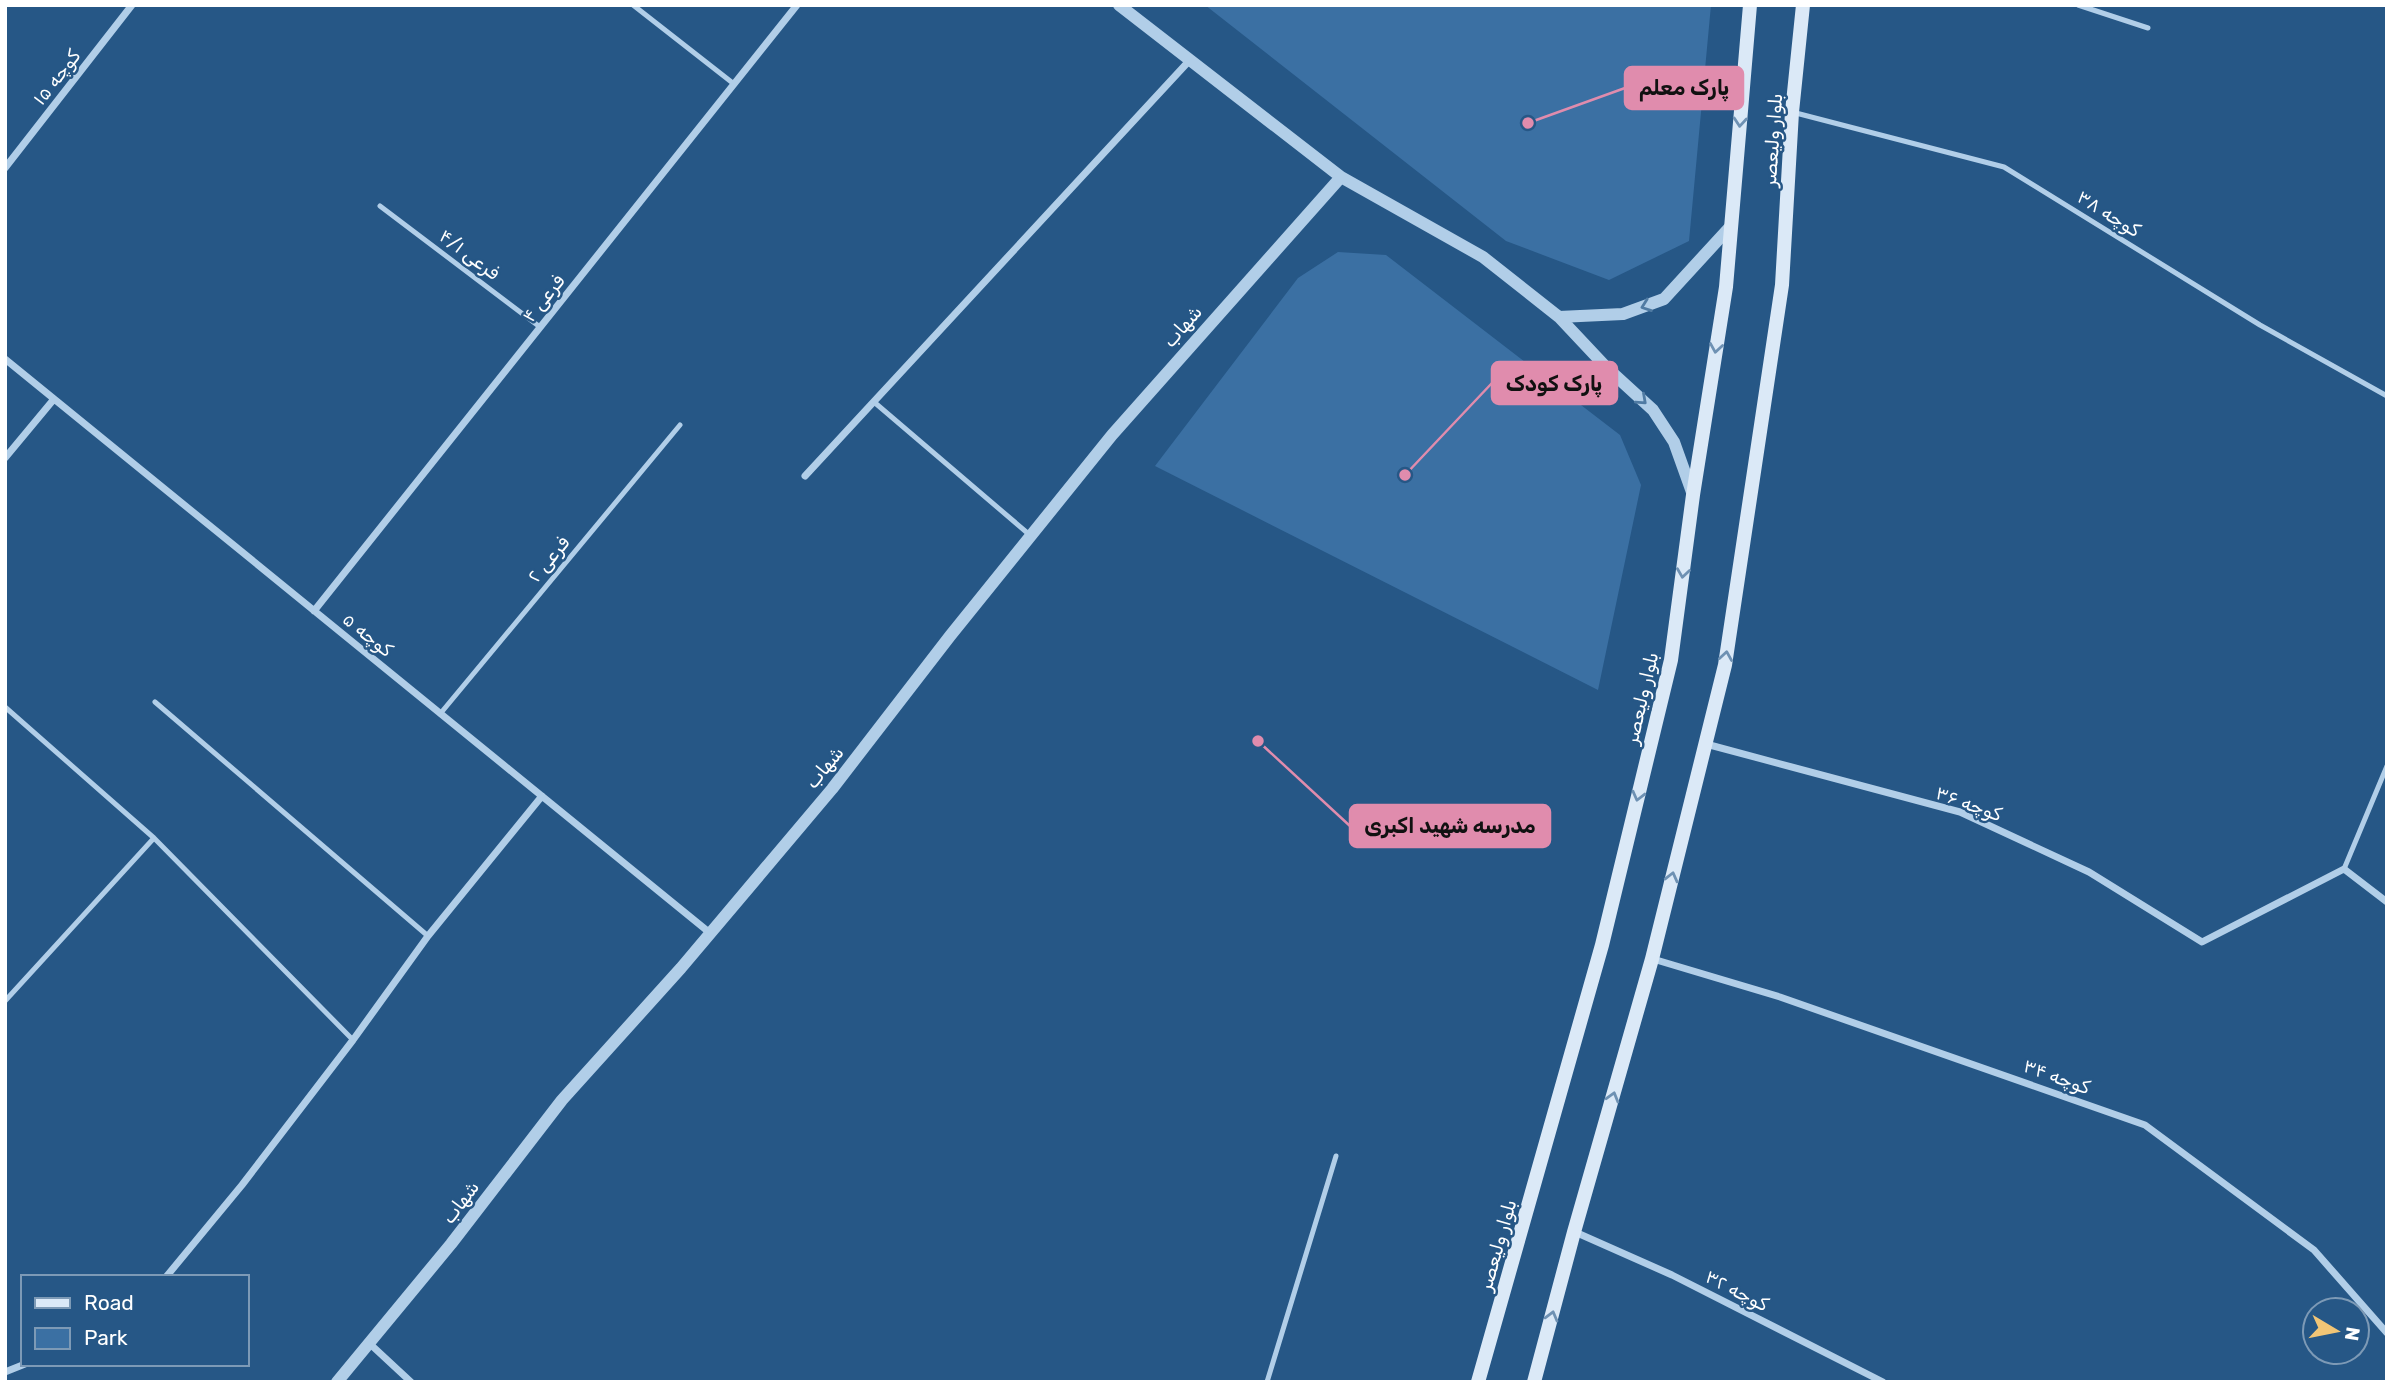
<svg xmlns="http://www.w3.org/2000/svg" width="2392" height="1387" viewBox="0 0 2392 1387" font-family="Rubik,Vazirmatn,sans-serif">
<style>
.green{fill:#3b70a3}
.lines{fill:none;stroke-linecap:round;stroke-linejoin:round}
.service{stroke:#b1cee8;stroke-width:5}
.minor{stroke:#b1cee8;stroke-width:7}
.tertiary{stroke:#b1cee8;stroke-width:12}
.secondary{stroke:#dbe9f7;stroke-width:14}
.oneway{stroke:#6e91b3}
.oneway2{stroke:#507ba3}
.labels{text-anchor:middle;stroke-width:5;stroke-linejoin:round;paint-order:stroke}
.street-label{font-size:19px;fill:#fff;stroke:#265786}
.leader{fill:none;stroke:#e08cad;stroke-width:2.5}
.callout-dot{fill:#e08cad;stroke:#265786;stroke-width:2.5}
.callout{fill:#e08cad;stroke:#e08cad;stroke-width:2.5}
.callout-label{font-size:21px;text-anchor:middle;font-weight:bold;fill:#111}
</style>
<rect width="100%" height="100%" fill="#265786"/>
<!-- green -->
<path class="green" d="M 1205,5 L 1711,5 L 1689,241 L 1609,280 L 1506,241 Z
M 1338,252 L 1386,255 L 1620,435 L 1641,485 L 1598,690 L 1155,466 L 1298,278 Z"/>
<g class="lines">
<!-- service -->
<path class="service" d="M 633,5 L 734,84
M 2078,5 L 2148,28
M 1792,112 L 2004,167 L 2260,325 L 2387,396
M 380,206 L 540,327
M 874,402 L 1031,536
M 155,702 L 428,936
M 5,707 L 154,838 L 353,1040
M 440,714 L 680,425
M 2344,869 L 2387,766
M 5,1001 L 154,838
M 1267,1382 L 1336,1156"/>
<!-- minor -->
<path class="minor" d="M 5,168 L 132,5
M 5,359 L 710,933
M 5,458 L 54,399
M 805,476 L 1189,61
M 314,611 L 797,5
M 1706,744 L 1960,812 L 2089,872 L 2202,942 L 2344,869 L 2387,902
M 1653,959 L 1780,997 L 2145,1125 L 2314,1250 L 2387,1333
M 1575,1232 L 1672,1275 L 1883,1382
M 166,1277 L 242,1185 L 353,1040 L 428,936 L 542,796
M 369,1343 L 411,1382
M 5,1372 L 25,1364"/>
<!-- tertiary -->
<path class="tertiary" d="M 1119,5 L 1341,177 L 1483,257 L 1559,317 L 1606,367 L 1653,410 L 1674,442 L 1693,495
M 1559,317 L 1623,314 L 1664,299 L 1730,227
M 337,1382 L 451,1244 L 562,1100 L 681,968 L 832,789 L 950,636 L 1112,435 L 1341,177"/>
<!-- secondary -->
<path class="secondary" d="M 1478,1382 L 1602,945 L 1671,660 L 1693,495 L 1726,287 L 1750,5
M 1534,1382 L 1574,1232 L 1652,959 L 1725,665 L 1782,285 L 1792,112 L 1803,5"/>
</g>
<!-- one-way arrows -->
<defs><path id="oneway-chevron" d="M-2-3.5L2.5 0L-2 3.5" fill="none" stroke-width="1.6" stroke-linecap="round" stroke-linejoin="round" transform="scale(1.75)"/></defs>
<g class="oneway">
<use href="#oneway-chevron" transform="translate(1740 122) rotate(95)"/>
<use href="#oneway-chevron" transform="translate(1716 348) rotate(99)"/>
<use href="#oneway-chevron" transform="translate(1683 573) rotate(98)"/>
<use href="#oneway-chevron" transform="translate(1726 656) rotate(-81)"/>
<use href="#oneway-chevron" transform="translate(1638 796) rotate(104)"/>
<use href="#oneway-chevron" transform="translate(1672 877) rotate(-76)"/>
<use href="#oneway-chevron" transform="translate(1613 1097) rotate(-74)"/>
<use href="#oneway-chevron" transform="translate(1552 1316) rotate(-75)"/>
</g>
<g class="oneway2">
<use href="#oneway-chevron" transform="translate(1646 306) rotate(160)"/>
<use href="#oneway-chevron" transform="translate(1642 400) rotate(42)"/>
</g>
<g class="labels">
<!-- street labels -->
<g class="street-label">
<text transform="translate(56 77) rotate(-52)" y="7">کوچه ۱۵</text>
<text transform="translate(1772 140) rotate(-86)" y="7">بلوار ولیعصر</text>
<text transform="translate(2109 213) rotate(32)" y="7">کوچه ۳۸</text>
<text transform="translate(470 254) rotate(37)" y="7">فرعی ۴/۱</text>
<text transform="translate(543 298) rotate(-51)" y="7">فرعی ۴</text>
<text transform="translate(1182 326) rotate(-49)" y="7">شهاب</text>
<text transform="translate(548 559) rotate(-50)" y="7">فرعی ۲</text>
<text transform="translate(368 634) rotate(39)" y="7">کوچه ۵</text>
<text transform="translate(1641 698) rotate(-77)" y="7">بلوار ولیعصر</text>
<text transform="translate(824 767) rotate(-51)" y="7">شهاب</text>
<text transform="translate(1969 803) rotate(20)" y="7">۳۶ کوچه</text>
<text transform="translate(2057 1076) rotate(20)" y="7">کوچه ۳۴</text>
<text transform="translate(460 1202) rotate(-53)" y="7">شهاب</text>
<text transform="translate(1497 1245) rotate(-74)" y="7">بلوار ولیعصر</text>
<text transform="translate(1737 1290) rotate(27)" y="7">کوچه ۳۲</text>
</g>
</g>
<!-- callouts -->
<path class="leader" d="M1528 123L1625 88M1405 475L1492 383M1258 741L1350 826"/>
<g class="callout-dot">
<circle cx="1528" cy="123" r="7"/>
<circle cx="1405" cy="475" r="7"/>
<circle cx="1258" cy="741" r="7"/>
</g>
<g class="callout">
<rect x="1625" y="67" width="118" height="42" rx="7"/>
<rect x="1492" y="362" width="125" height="42" rx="7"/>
<rect x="1350" y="805" width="200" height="42" rx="7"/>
</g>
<g class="callout-label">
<text x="1684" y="95">پارک معلم</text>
<text x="1554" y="391">پارک کودک</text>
<text x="1450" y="833">مدرسه شهید اکبری</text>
</g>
<!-- border -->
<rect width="2392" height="1387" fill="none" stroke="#ffffff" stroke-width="14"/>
<!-- legend -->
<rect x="21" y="1275" width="228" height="91" fill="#265786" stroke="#7d9ab6" stroke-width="2"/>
<rect x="35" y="1298" width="35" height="10" fill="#dbe9f7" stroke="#7d9ab6" stroke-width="2"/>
<text x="84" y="1310" font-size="21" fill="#ffffff">Road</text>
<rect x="35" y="1328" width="35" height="21" fill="#3b70a3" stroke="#7d9ab6" stroke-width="2"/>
<text x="84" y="1345" font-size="21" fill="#ffffff">Park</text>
<!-- north arrow -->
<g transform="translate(2336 1331) rotate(100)"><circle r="33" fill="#265786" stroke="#7d9ab6" stroke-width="2"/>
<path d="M0-5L12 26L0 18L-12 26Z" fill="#f1c576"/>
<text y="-10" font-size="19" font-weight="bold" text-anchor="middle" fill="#ffffff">N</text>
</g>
</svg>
